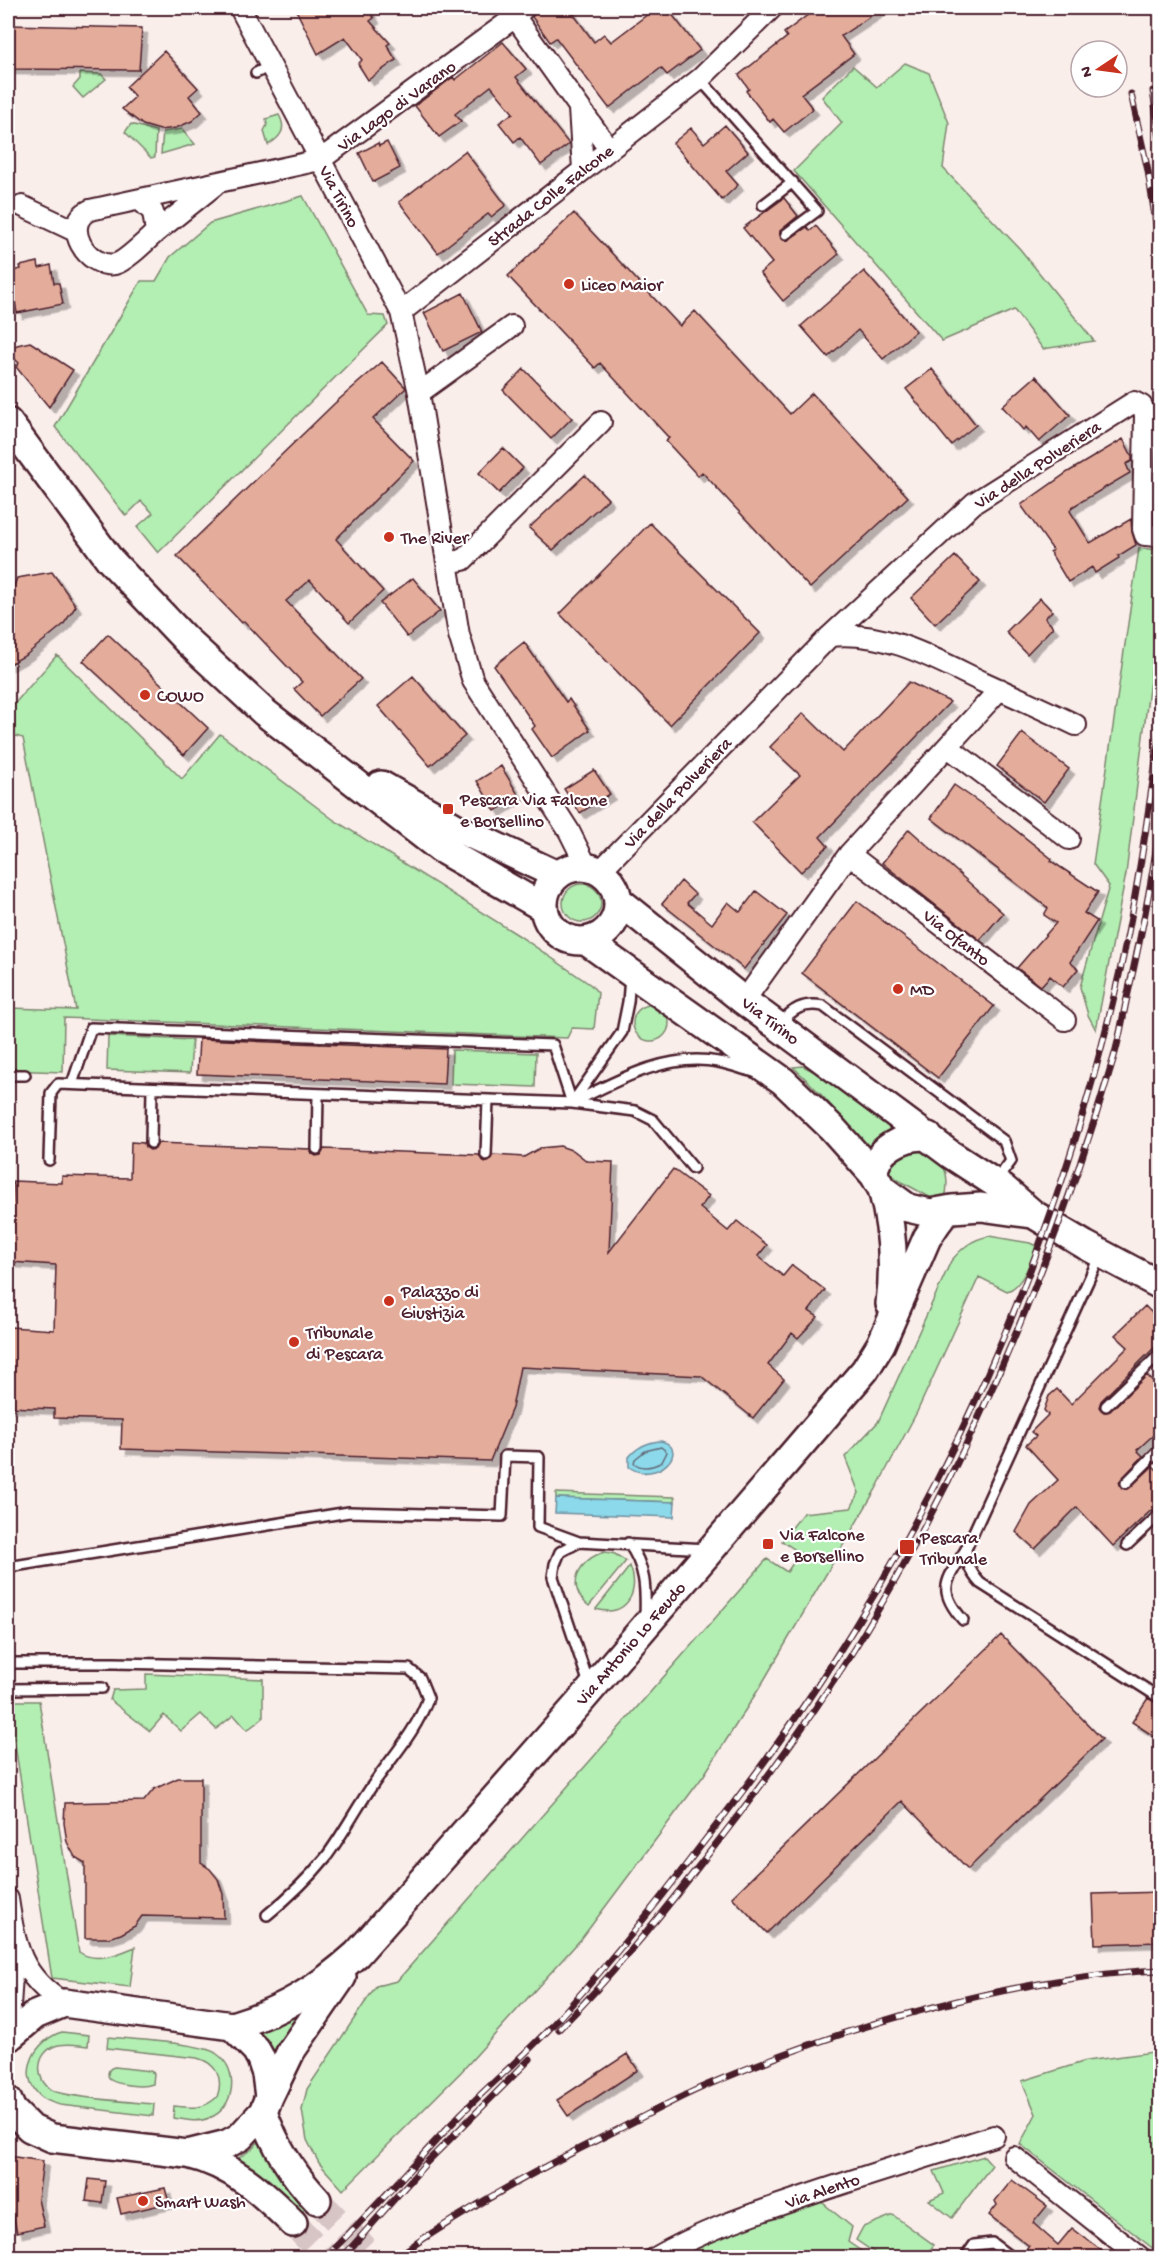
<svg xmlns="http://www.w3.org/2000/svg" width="1168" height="2265" viewBox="0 0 1168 2265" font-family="'Gochi Hand',sans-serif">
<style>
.green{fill:#b3eeb3;stroke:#7e866f;stroke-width:1.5}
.water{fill:#8bd9ea;stroke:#718f9e;stroke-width:1.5}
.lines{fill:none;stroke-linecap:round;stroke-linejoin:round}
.shore{stroke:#646977;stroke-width:1.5}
.building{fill:#e4ac9b;stroke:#4a1f2b;stroke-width:1.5;filter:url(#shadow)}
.secondary-tunnel{stroke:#d7c5c5;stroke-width:27;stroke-dasharray:27 14;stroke-linecap:butt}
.lane-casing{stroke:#4a1f2b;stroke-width:14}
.street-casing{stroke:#4a1f2b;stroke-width:24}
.secondary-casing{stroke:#4a1f2b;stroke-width:32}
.lane{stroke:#fff;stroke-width:9}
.street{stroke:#fff;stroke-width:20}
.secondary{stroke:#fff;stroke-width:27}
.rail-casing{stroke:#4a1f2b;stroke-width:7}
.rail{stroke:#fff;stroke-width:4.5;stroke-dasharray:14;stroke-linecap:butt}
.poi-dot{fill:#c8321e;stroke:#fff;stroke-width:2}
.labels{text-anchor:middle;stroke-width:4.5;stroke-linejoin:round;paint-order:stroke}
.street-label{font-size:18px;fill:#4a1f2b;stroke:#fff}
.poi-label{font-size:18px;fill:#4a1f2b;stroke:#fff;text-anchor:start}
</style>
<defs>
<filter id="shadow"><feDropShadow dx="5.5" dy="5.5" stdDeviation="0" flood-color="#0004"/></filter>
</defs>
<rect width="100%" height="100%" fill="#faeeeb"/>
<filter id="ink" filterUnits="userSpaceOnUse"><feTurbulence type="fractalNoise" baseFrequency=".0167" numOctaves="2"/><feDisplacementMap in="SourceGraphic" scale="12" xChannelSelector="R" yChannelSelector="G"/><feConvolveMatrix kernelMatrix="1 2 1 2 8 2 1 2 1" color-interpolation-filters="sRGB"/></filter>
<g filter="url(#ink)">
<!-- green -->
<path class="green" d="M 905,63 L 929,73 L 949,123 L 943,168 L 1020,249 L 1094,341 L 1043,349 L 1014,310 L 942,341 L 794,171 L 842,123 L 822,97 L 853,66 L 877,87 Z
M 80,73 L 101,74 L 106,79 L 83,98 L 73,87 L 80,79 Z
M 279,115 C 287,129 281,137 268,145 L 264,131 L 267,125 L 266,119 Z
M 131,124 L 156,131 L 155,157 L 151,158 L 125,132 Z
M 182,129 L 195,144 L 161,154 L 163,132 Z
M 303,196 L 368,315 L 385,316 L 388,325 L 158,553 L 137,527 L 153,513 L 141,501 L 126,516 L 55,427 L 141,281 L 156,281 L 170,257 L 210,223 Z
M 1139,548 L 1160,550 L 1160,576 L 1154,648 L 1126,874 L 1096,1030 L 1088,1015 L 1080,987 L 1109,886 L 1093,864 Z
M 57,655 L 182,779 L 220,734 L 334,820 L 518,935 L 591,985 L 598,993 L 594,1029 L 572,1028 L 567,1038 L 64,1018 L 63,1072 L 8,1070 L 8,1008 L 76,1010 L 23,738 L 8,734 L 8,711 Z
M563 903a19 19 0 1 1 38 0a19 19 0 1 1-38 0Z
M633 1023a18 18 0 1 1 36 0a18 18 0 1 1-36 0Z
M 108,1036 L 192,1040 L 190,1073 L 107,1070 Z
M 452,1050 L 536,1053 L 535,1087 L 451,1084 Z
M 803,1066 L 813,1071 L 902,1137 L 872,1159 C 847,1123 826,1097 793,1067 Z
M 912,1150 C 943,1148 951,1173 945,1199 L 935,1200 L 898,1180 L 887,1171 L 891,1161 Z
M 989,1236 L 1030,1243 L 1036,1246 C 1032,1260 1022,1287 1007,1291 L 979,1277 L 917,1412 L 876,1489 L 760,1687 L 704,1775 L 582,1938 L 461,2072 L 343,2190 L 319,2163 L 307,2140 L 302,2110 L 307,2089 L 376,1986 L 397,1981 L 767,1559 L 787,1572 L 800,1553 L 782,1541 L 803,1513 L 851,1508 L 859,1493 L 845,1457 L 878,1422 L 951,1261 C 963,1247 971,1240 989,1236 Z
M 556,1493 L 675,1497 L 675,1502 L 556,1498 Z
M 605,1552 L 615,1554 L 626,1561 L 589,1606 C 564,1587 579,1558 605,1552 Z
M 630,1566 C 641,1591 626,1619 596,1609 Z
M 146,1674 L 263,1679 L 263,1718 L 247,1730 L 234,1715 L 216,1729 L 201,1714 L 181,1731 L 164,1715 L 150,1731 L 110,1700 L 113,1690 L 146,1689 Z
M 8,1701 L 39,1701 L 79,1952 C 96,1964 118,1954 135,1947 L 130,1987 L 52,1978 Z
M 307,2005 L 277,2071 L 247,2028 Z
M 62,2032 L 89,2035 L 88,2046 C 78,2045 65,2042 55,2046 C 36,2053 34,2080 52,2090 C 66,2098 134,2102 154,2104 L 153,2116 L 60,2105 C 53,2103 45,2101 39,2095 C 16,2072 37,2039 62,2032 Z
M 108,2037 C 130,2039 203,2043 217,2054 C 240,2070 235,2109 209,2118 C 198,2123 185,2120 173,2118 L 174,2106 C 192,2108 203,2110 217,2097 C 224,2078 216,2063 197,2058 L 107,2048 Z
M 1160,2051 L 1160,2254 L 1020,2144 L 1036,2114 L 1022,2081 L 1086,2061 Z
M 115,2067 L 150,2071 L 154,2073 L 153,2084 C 142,2088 118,2085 109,2079 C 107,2073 108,2068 115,2067 Z
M 263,2137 L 285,2183 L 305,2209 L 300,2215 L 267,2181 L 237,2159 L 252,2149 Z
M 984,2156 L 992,2165 L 952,2218 L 929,2200 L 944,2193 L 934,2171 Z
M 818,2199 L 852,2227 L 848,2242 L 870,2257 L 687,2258 L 700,2245 Z
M 893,2215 L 934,2245 L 924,2257 L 881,2257 L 856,2240 L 863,2227 Z"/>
<!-- water -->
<path class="water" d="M 661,1441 C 692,1449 656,1486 629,1467 L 629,1457 C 637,1447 648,1442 661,1441 Z
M 556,1498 L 675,1502 L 674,1517 L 555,1513 Z"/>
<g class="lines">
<!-- shore -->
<path class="shore" d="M 661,1447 L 667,1452 L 662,1462 C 653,1467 643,1470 634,1463 L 635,1459 L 645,1451 Z"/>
</g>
<!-- building -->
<path class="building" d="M 295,8 L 368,8 L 374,18 L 370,21 L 390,43 L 387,45 L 396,60 L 368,80 L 358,64 L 362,60 L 345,37 L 318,54 Z
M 539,8 L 569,8 L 594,42 L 604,34 L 611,42 L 656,8 L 667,8 L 700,50 L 667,75 L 661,68 L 609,108 L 556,38 L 550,42 L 532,17 Z
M 817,8 L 883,8 L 841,36 L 854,54 L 801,94 L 813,109 L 784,132 L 773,119 L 770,122 L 746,91 L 749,89 L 739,75 L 787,37 L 784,33 Z
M 8,25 L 142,28 L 139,70 L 8,69 Z
M 503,42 L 526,69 L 516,77 L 569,144 L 541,165 L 520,137 L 514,142 L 499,123 L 513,113 L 491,86 L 455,114 L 461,121 L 439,137 L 415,106 L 453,77 L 455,80 Z
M 164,51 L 198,88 L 189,96 L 202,112 L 192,121 L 176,128 L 160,130 L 143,125 L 122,109 L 135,97 L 126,87 Z
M 725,125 L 748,152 L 726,171 L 738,185 L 722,200 L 673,143 L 691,128 L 704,143 Z
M 387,142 L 400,168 L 373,182 L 359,153 L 378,143 L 379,146 Z
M 465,151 L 506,205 L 491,217 L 488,214 L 438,253 L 399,202 Z
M 784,198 L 798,216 L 780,231 L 781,238 L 787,241 L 807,227 L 810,231 L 816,226 L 839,254 L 783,301 L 760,273 L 772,263 L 743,228 Z
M 574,213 L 680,326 L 695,311 L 790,414 L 812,393 L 908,497 L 810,588 L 702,472 L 698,476 L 666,441 L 669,438 L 600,363 L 595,368 L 508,276 Z
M 38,262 L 39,268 L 51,265 L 54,283 L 59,283 L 63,304 L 17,313 L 14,296 L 8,297 L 8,272 L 21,269 L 20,266 Z
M 864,271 L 916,331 L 883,359 L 858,330 L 828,357 L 801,326 Z
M 463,293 L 482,332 L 443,351 L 424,313 Z
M 30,342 L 73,370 L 49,407 L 16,367 L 19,363 L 8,352 L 17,345 Z
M 382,362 L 406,388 L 373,419 L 414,461 L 336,539 L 383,591 L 349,623 L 310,580 L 286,601 L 361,679 L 320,716 L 294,689 L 302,682 L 244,621 L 242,623 L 177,556 L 335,403 Z
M 524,369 L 572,418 L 551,439 L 503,390 Z
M 932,369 L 976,425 L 951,445 L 906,389 Z
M 1036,376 L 1070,415 L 1039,442 L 1026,427 L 1023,430 L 1002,406 Z
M 1123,439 L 1132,456 L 1132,461 L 1126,464 L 1130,473 L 1072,507 L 1070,511 L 1090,543 L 1131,519 L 1132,532 L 1136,545 L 1118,556 L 1119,558 L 1095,573 L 1092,567 L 1068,582 L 1050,552 L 1053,550 L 1021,505 L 1068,472 Z
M 503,448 L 523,468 L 499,493 L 479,473 Z
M 585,475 L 608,499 L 553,550 L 529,528 Z
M 650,523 L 760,633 L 670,725 L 560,614 Z
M 955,556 L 980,582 L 935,624 L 911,598 Z
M 52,572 L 76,606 L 63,625 L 26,655 L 8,665 L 8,601 L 17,578 Z
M 413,578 L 440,611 L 407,637 L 380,603 Z
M 1040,598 L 1052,611 L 1045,618 L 1053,627 L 1027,654 L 1006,632 Z
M 108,634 L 208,728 L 184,755 L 83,661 Z
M 524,642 L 566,702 L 569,699 L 590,730 L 552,758 L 532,729 L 535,726 L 494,666 Z
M 413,676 L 465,736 L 430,766 L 378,706 Z
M 909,682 L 950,702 L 820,837 L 828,846 L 801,872 L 752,822 L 800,775 L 770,747 L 803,713 L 843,752 Z
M 1022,733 L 1069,769 L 1044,802 L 997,766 Z
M 501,766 L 519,796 L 495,811 L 477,781 Z
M 594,770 L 610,794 L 580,813 L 564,789 Z
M 954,785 L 989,809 L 1052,859 L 1051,861 L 1098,892 L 1084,913 L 1097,921 L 1070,962 L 1078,969 L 1063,987 L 1050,976 L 1041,986 L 1017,968 L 1056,923 L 1044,915 L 1048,908 L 931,818 Z
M 909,829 L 1003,913 L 980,940 L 882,863 Z
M 681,881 L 695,894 L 687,903 L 712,924 L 728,902 L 740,912 L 756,891 L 787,915 L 744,969 L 662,904 Z
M 857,901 L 994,1006 L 938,1078 L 802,973 Z
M 199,1039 L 446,1049 L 444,1084 L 197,1074 Z
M 131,1142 L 144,1143 L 145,1147 L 150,1150 L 155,1149 L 158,1143 L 310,1149 L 311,1153 L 316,1156 L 321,1155 L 324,1149 L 479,1155 L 482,1160 L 486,1162 L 493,1155 L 524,1157 L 540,1148 L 560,1146 L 574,1151 L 587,1161 L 613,1162 L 609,1252 L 673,1169 L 709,1196 L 700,1208 L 728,1231 L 737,1221 L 767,1245 L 758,1256 L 783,1276 L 792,1265 L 825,1290 L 809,1311 L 818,1317 L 798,1338 L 792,1333 L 768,1365 L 784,1379 L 753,1418 L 701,1376 L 520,1367 L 512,1408 L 490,1461 L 121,1449 L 122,1420 L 54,1418 L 54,1409 L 8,1407 L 10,1327 L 54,1330 L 56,1265 L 10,1262 L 13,1181 L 62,1183 L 62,1176 L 130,1178 Z
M 1145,1306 L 1161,1322 L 1161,1341 L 1101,1401 L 1099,1407 L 1104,1412 L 1110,1411 L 1147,1375 L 1161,1390 L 1161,1428 L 1137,1450 L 1143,1456 L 1119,1482 L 1122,1488 L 1128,1489 L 1153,1466 L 1161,1474 L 1161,1501 L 1113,1546 L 1077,1507 L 1035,1549 L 1016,1532 L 1031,1505 L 1058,1480 L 1026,1445 L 1036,1436 L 1031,1432 L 1048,1415 L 1044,1410 L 1049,1396 L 1057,1389 L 1071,1404 L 1128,1347 L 1115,1335 Z
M 1001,1635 L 1102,1739 L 968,1869 L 902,1801 L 767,1933 L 732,1897 Z
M 1148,1698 L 1161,1706 L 1161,1741 L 1132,1722 Z
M 178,1778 L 201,1778 L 201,1863 L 210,1869 L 218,1879 L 223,1894 L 224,1918 L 142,1916 L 135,1926 L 121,1934 L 108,1938 L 85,1938 L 85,1863 L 75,1857 L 67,1842 L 64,1823 L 65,1803 L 144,1801 L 154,1789 Z
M 1161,1892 L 1161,1942 L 1095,1944 L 1093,1894 Z
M 627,2054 L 638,2070 L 568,2116 L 557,2100 Z
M 8,2156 L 43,2161 L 38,2199 L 44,2226 L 17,2232 L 11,2206 L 8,2205 Z
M 89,2179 L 105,2181 L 102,2203 L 86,2201 Z
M 1012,2180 L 1047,2206 L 1033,2223 L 1058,2245 L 1072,2228 L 1111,2258 L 1021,2258 L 1029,2246 L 989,2215 L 997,2205 L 995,2201 Z
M 165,2188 L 169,2203 L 121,2214 L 117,2198 Z"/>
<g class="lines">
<!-- secondary-tunnel -->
<path class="secondary-tunnel" d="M 317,2200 L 374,2258
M 293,2223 L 327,2258"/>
<defs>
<path id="lane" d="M 256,73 L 270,66
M 700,79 L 817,211 L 786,234
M 763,205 L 793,182
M 630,977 L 628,1002 L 622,1032 L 572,1103 C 616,1081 667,1052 718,1062 C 730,1064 742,1069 754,1072
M 780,1024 C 792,1009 804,1002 823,1006 L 1004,1141 L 1011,1161 L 1002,1173 L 1003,1182
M 8,1075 L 25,1075
M 72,1084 L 91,1028 L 553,1045 L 572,1103
M 151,1143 L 152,1088
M 317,1149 L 318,1094
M 486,1155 L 488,1100
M 49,1160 L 51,1093 L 58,1084 L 572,1103 L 635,1111 L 653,1120 L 693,1168
M 1102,1257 L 1095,1266 L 966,1549 C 967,1563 970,1572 980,1583 L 1160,1698
M 1106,1406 L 1160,1354
M 1126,1483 L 1160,1449
M 628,1543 C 646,1566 646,1590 645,1618
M 1127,1545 L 1160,1514
M 8,1567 L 349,1512 L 502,1516 L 505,1456 L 539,1457 L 538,1527 L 579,1542
M 963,1620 C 935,1588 948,1580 966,1549
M 8,1663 L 114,1663 L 409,1669 L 420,1678 L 428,1698 C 417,1730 393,1756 374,1783 C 357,1807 344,1833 326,1857 C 309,1878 288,1898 267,1915
M 589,1684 L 553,1577 L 555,1564 L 560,1552 L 579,1542 L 707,1549
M 8,1689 L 102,1688
M 965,2258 L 974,2245 L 992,2243 L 1012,2258"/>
<path id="street" d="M 240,8 L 401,312 L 419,393 L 459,635 L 473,681 L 569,831 L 587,867
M 515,17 L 609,149
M 579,109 L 583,169
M 140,200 L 153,212 L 156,232 C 147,240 125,262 115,264 C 87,269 60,224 90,210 L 320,160 L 515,17 L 524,8
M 22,206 L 77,232
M 156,232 L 215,185
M 401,312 L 700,79 L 772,8
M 419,393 L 512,326
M 447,563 L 463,560 L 601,422
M 830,636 C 885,630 935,659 983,682 C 1014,696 1045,710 1076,725
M 948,747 L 1069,839
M 849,854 L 1065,1020
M 600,871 L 830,636 L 974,503 L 1134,402 L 1142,406 L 1145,414 L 1143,529 L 1145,535 L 1160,536
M 744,1001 L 849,854 L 1000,689
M 8,1899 C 15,1946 21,1977 64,2003
M 8,2037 L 14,1944
M 1014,2157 L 1141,2258
M 655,2258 C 698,2233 746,2216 794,2200 C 860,2177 927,2157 994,2136"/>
<path id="secondary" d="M 8,422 L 110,560 L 185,639 L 264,712 L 441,849 L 544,908
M 381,785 L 455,827 L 557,875
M544 904a37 37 0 1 1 74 0a37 37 0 1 1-74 0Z
M 618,900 L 744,1001 L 950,1154 L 1004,1189 L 1033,1214 L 1085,1245 L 1160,1285
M 586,941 L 783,1081 L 832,1128 L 874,1175 L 882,1189 L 908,1208 L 930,1213 L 952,1209 L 981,1207 L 1032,1214
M 874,1175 C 874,1149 904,1135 928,1136
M 882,1189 C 893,1228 895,1264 890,1304
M 232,2026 C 283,2011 318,1989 357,1954 L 580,1702 L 865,1370 L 881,1344 L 927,1238 L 937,1223 L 947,1210
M 8,2038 L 35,2015 L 64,2003 L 232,2026 L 256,2050 L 261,2059 L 266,2074 L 269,2097 L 263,2112 L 240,2137 L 227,2144 L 187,2154 L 52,2138 L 30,2128 L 12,2110 L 8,2101
M 269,2097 L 291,2051 L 342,1977
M 263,2112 C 275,2147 292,2174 317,2200
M 188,2154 C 233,2165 262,2192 293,2223"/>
</defs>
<!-- lane casing -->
<use href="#lane" class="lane-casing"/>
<!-- street casing -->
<use href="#street" class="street-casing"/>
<!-- secondary casing -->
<use href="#secondary" class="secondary-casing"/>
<!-- lane -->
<use href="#lane" class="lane"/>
<!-- street -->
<use href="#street" class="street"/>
<!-- secondary -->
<use href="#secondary" class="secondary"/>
<defs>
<path id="rail" d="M 1153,91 L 1160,139
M 1131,94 L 1148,171 L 1160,250
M 559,2029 C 611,1977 657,1920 702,1862 C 759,1790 813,1716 861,1638 C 971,1458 1053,1262 1113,1060 C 1120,1038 1123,1015 1128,993 C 1141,937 1152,881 1160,824
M 324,2258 C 372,2213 415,2162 460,2115 C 489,2085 522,2058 550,2028 C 603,1971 652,1910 699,1848 C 745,1789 790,1729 830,1666 C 966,1456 1064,1219 1119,975 C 1132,919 1141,863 1149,807 C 1153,780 1158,754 1160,727
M 342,2258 L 427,2162 L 530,2059
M 395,2258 C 462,2211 534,2171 607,2135 C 644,2117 679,2096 717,2081 C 851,2024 1015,1977 1160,1970"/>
</defs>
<!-- rail casing -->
<use href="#rail" class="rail-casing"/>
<!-- rail -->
<use href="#rail" class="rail"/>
</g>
</g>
<!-- markers -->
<g class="poi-dot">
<circle cx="569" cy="284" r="6"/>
<circle cx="389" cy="537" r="6"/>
<circle cx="145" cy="695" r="6"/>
<rect x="442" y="803" width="12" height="12" rx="3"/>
<circle cx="898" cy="989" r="6"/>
<circle cx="389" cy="1301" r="6"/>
<circle cx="294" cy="1342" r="6"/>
<rect x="762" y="1538" width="12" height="12" rx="3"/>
<rect x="899" y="1539" width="16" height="16" rx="3"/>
<circle cx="143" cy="2201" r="6"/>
</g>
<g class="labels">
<!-- street labels -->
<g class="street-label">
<text transform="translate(396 105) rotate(-36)" y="6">Via Lago di Varano</text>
<text transform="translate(550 195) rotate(-38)" y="6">Strada Colle Falcone</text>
<text transform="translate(340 196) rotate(62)" y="6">Via Tirino</text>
<text transform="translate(1037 464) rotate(-33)" y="6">Via della Polveriera</text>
<text transform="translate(677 792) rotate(-46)" y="6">Via della Polveriera</text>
<text transform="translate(957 937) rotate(38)" y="6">Via Ofanto</text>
<text transform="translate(771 1020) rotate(37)" y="6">Via Tirino</text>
<text transform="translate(630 1643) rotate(-49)" y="6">Via Antonio Lo Feudo</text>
<text transform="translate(822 2190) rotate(-19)" y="6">Via Alento</text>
</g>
<!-- poi labels -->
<g class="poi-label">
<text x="581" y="290">Liceo Maior</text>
<text x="401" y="543">The River</text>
<text x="157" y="701">COWO</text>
<text x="460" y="805">Pescara Via Falcone<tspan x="460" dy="21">e Borsellino</tspan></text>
<text x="910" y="995">MD</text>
<text x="401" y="1297">Palazzo di<tspan x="401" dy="21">Giustizia</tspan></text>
<text x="306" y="1338">Tribunale<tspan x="306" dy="21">di Pescara</tspan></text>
<text x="780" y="1540">Via Falcone<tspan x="780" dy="21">e Borsellino</tspan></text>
<text x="920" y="1543">Pescara<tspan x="920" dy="21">Tribunale</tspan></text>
<text x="155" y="2207">Smart Wash</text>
</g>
</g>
<!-- margin -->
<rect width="1168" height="2265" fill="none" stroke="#fff" stroke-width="30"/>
<rect x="15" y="15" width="1138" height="2235" fill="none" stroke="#4a1f2b" stroke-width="2" filter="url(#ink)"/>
<!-- north arrow -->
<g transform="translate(1099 69) rotate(257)"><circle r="28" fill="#ffffff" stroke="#b7a5aa" stroke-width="1.5"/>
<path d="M0-4.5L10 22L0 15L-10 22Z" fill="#c8321e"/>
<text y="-9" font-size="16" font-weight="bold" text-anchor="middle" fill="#4a1f2b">N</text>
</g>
</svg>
